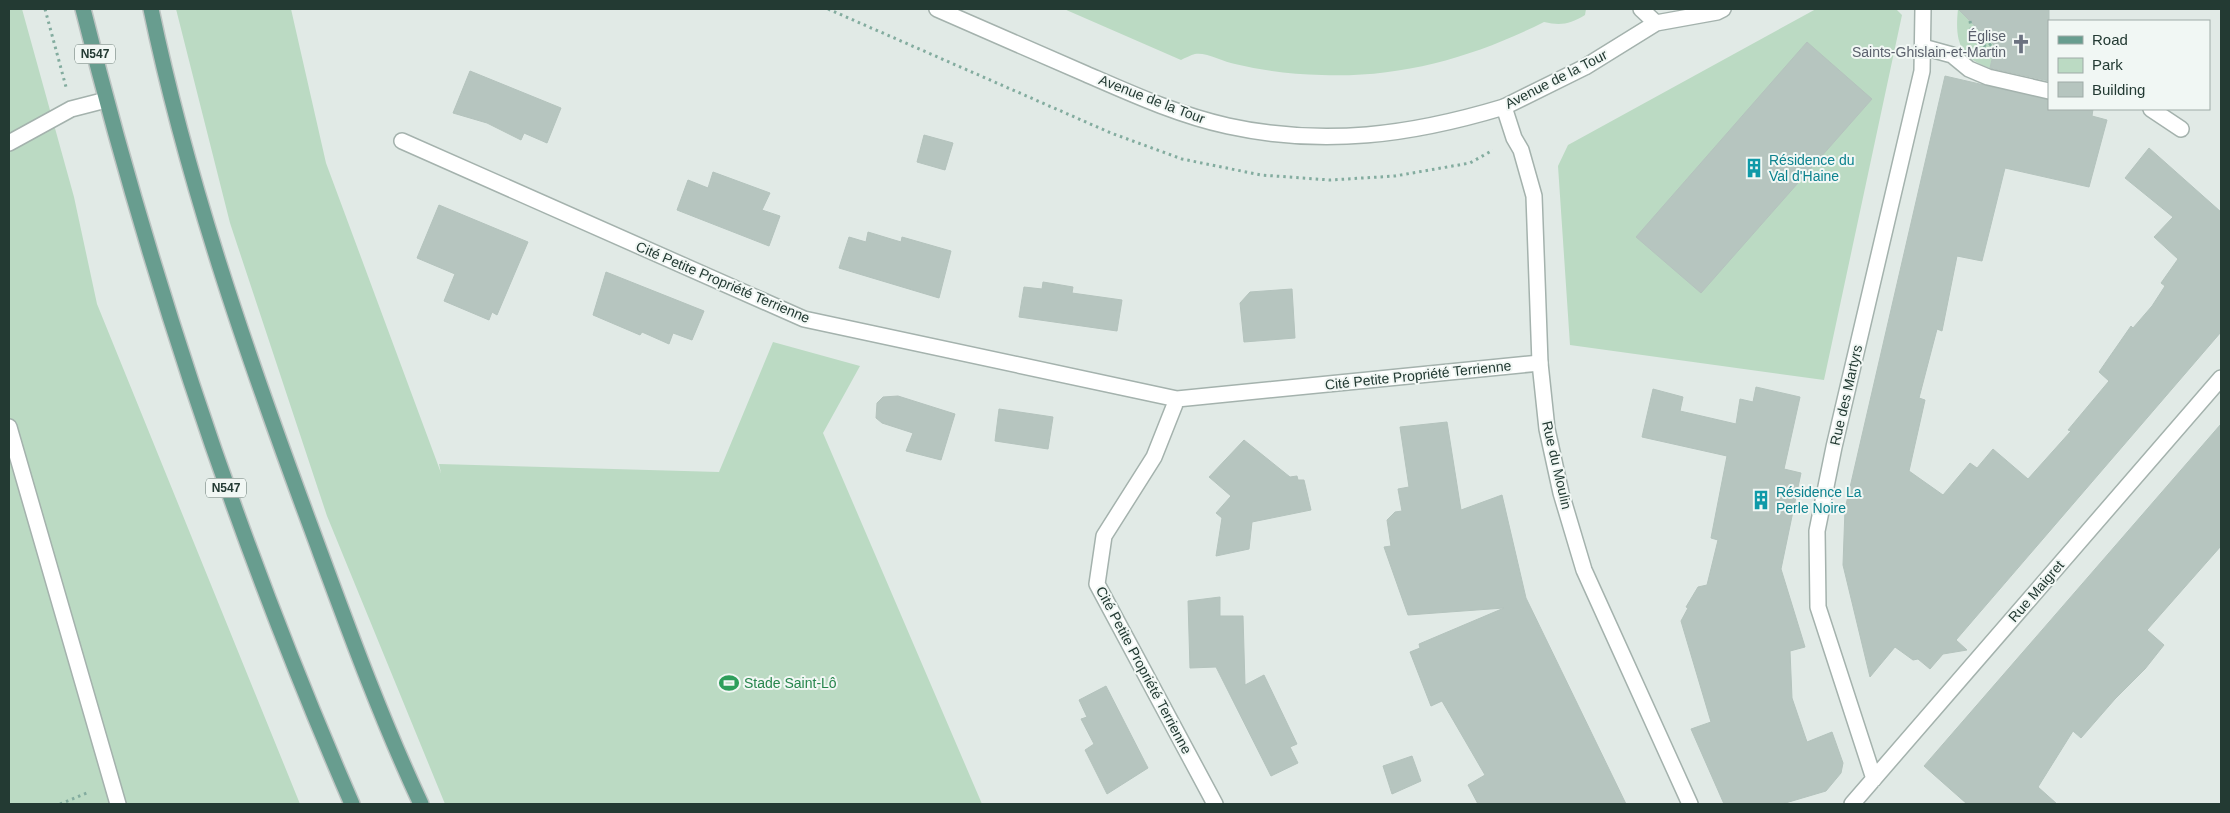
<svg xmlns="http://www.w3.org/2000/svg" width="2230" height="813" viewBox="0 0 2230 813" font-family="Helvetica,sans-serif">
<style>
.green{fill:#bbdac3}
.building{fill:#b6c5bf;stroke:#b4c3bd}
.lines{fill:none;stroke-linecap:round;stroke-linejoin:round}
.service-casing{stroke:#a4b2ad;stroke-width:18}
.minor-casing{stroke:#a4b2ad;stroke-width:18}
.tertiary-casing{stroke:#a4b2ad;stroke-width:18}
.primary-casing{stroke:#bdc4c2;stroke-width:18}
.path{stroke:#83ac9f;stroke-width:3;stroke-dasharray:2.5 4;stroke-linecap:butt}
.service{stroke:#fff;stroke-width:15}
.minor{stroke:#fff;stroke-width:15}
.tertiary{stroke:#fff;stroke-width:15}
.primary{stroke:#689d8f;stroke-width:15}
.labels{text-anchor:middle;stroke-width:4;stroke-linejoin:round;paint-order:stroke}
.shield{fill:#f1f7f4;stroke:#61736d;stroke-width:1}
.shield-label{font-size:12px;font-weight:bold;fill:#233a33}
.worship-label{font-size:14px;fill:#5b616d;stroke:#f1f7f4;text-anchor:end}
.street-label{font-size:14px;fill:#233a33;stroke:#f1f7f4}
.culture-label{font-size:14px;fill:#0d838f;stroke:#f1f7f4;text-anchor:start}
.leisure-label{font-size:14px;fill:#27864d;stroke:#f1f7f4;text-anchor:start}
</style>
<rect width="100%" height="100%" fill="#e1eae6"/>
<!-- green -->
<path class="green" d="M 9,9 L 22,9 L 74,197 L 97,304 L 300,804 L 9,804 Z
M 176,9 L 291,9 L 326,163 L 441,473 L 439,464 L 719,472 L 773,342 L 860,366 L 823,433 L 982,804 L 445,804 L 327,516 L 230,223 Z
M 1064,9 L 1586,9 L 1585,15 C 1570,24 1561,26 1544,22 C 1474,57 1401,78 1322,75 C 1293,74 1264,71 1235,64 C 1224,62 1206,52 1195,54 C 1191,55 1185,58 1181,60 Z
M 1816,9 L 1896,9 L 1902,15 L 1824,380 L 1570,345 L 1558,166 L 1568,145 Z
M 1958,9 L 1995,46 L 1990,68 C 1958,57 1955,39 1958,9 Z"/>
<!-- building -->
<path class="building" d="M 1958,9 L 2049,9 L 2049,81 L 1990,68 L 1995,46 Z
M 1807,42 L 1872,99 L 1701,293 L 1636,237 Z
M 470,71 L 561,108 L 547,143 L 524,133 L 521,140 L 487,123 L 453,113 Z
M 1945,76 L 2049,100 L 2049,109 L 2093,109 L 2092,116 L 2107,120 L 2089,187 L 2005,168 L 1982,261 L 1957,256 L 1942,331 L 1937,329 L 1919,398 L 1925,400 L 1909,471 L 1943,495 L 1970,463 L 1977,468 L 1993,449 L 2028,479 L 2071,431 L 2068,430 L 2109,381 L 2099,372 L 2131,326 L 2133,328 L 2152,306 L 2165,286 L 2161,283 L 2178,259 L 2154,237 L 2173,217 L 2125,178 L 2149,148 L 2221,212 L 2221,332 L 1956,640 L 1967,650 L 1943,654 L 1930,669 L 1918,659 L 1913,660 L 1895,647 L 1870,677 L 1843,565 L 1845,509 Z
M 924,135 L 953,143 L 945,170 L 917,162 Z
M 713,172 L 770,193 L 762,210 L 780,216 L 769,246 L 677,210 L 688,180 L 708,188 Z
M 439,205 L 528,242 L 497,315 L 492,312 L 489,320 L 444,301 L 455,274 L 417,258 Z
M 868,232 L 901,242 L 902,237 L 951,251 L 939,298 L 839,268 L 849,237 L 866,242 Z
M 606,272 L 704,311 L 692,340 L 673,333 L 669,344 L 642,332 L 640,335 L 593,315 Z
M 1043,282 L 1073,287 L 1072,293 L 1122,300 L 1117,331 L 1019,317 L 1024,287 L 1042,289 Z
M 1292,289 L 1295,338 L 1244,342 L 1240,303 L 1250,292 Z
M 1756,387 L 1800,397 L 1784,469 L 1801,473 L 1781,569 L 1805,647 L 1790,651 L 1792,698 L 1807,742 L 1832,732 L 1843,763 L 1841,773 L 1826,791 L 1782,804 L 1724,804 L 1691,729 L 1711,722 L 1681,621 L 1688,608 L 1686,607 L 1698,587 L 1707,585 L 1718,540 L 1711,538 L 1727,456 L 1642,437 L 1653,389 L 1683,397 L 1680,411 L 1736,424 L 1740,399 L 1753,402 Z
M 898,396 L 955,414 L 941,460 L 906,451 L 913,433 L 882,423 L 876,418 L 877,403 L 883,397 Z
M 999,409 L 1053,417 L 1048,449 L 995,441 Z
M 1447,422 L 1461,510 L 1502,495 L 1526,598 L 1626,804 L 1478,804 L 1468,785 L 1485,775 L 1442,701 L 1431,706 L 1410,652 L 1420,648 L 1419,644 L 1504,608 L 1408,615 L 1384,547 L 1391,546 L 1387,520 L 1395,512 L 1402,511 L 1398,489 L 1409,487 L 1400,427 Z
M 2221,424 L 2221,546 L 2147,630 L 2164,645 L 2145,669 L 2115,699 L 2081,738 L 2073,731 L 2038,787 L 2057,804 L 1967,804 L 1924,766 Z
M 1244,440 L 1290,477 L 1297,476 L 1298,480 L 1304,480 L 1311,510 L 1252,522 L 1249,549 L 1216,556 L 1222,518 L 1216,513 L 1231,496 L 1209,477 Z
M 1220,597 L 1220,616 L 1243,616 L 1245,685 L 1264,675 L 1297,744 L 1290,747 L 1298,763 L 1271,776 L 1216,667 L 1190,668 L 1188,601 Z
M 1106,686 L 1148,768 L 1107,794 L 1085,750 L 1094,744 L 1081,719 L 1087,717 L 1079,700 Z
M 1412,756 L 1421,781 L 1392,794 L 1383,766 Z"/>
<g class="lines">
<defs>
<path id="service" d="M 1923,47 L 1952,55 L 1969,69 L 1988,77 L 2049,91
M 2151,109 L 2181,129"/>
<path id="minor" d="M 1641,9 L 1656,23
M 1504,107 L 1585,67 L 1656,23 L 1717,12 L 1723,9
M 402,141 L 804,319 L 1177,399 L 1540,363
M 9,143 L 71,109 L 106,100
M 1177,399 L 1154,457 L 1104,536 L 1097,584 L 1215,804
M 9,427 L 118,804
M 1874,779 L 1818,607 L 1817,531 L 1834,447 L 1922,71 L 1923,9
M 1852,804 L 2221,378"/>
<path id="tertiary" d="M 937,9 C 986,30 1036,52 1086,74 C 1132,94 1178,115 1228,126 C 1324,147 1411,135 1504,107 L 1514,138 L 1521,150 L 1534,196 L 1540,363 L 1547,429 L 1561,493 L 1584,570 L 1690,804"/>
<path id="primary" d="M 83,9 C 152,284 239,544 352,804
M 151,9 C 187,181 245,349 306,514 C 342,611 377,710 421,804"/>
</defs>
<!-- service casing -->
<use href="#service" class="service-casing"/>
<!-- minor casing -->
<use href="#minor" class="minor-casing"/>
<!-- tertiary casing -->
<use href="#tertiary" class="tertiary-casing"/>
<!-- primary casing -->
<use href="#primary" class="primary-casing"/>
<!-- path -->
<path class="path" d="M 45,9 L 66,87
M 828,9 L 1111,133 L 1182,159 L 1261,175 L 1330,180 L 1395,176 L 1470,163 L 1493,150
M 1970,21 L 1973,40
M 1978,42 L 1987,47 L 1992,43
M 60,804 L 89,792"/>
<!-- service -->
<use href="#service" class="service"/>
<!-- minor -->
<use href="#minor" class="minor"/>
<!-- tertiary -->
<use href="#tertiary" class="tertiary"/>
<!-- primary -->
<use href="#primary" class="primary"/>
</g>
<!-- icons -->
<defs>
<symbol id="church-bare" viewBox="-9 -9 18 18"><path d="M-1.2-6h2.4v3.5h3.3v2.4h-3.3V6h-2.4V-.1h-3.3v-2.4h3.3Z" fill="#6b7280" stroke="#f1f7f4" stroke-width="2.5" paint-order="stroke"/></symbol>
<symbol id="building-bare" viewBox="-9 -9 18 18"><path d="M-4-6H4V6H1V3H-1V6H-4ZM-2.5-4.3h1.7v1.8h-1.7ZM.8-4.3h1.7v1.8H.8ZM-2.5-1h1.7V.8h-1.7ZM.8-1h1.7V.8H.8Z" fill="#0f9aa8" stroke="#f1f7f4" stroke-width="2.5" paint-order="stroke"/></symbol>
<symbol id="stadium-bare" viewBox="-9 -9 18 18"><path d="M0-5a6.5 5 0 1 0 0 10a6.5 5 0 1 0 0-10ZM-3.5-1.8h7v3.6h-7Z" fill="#2e9e5b" stroke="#f1f7f4" stroke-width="2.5" paint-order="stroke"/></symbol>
</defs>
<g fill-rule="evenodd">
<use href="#church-bare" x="2007" y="30" width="28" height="28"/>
<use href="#building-bare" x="1740" y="154" width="28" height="28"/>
<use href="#building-bare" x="1747" y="486" width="28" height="28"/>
<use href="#stadium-bare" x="715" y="669" width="28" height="28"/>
</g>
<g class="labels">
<!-- shield labels -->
<g class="shield">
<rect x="75" y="44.5" width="40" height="19" rx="4"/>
<rect x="206" y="478.5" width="40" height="19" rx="4"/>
</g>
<g class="shield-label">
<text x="95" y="58">N547</text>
<text x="226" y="492">N547</text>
</g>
<!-- worship labels -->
<g class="worship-label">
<text x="2006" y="41">Église<tspan x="2006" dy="16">Saints-Ghislain-et-Martin</tspan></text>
</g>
<!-- street labels -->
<g class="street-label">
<text transform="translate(1556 79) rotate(-27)" y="5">Avenue de la Tour</text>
<text transform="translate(1152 99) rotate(21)" y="5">Avenue de la Tour</text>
<text transform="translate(723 282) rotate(23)" y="5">Cité Petite Propriété Terrienne</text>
<text transform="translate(1418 375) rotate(-6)" y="5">Cité Petite Propriété Terrienne</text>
<text transform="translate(1846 395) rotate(-77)" y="5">Rue des Martyrs</text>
<text transform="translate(1557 465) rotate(77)" y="5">Rue du Moulin</text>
<text transform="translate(2036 591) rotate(-49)" y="5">Rue Maigret</text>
<text transform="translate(1144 670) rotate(62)" y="5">Cité Petite Propriété Terrienne</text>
</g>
<!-- culture labels -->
<g class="culture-label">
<text x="1769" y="165">Résidence du<tspan x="1769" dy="16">Val d'Haine</tspan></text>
<text x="1776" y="497">Résidence La<tspan x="1776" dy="16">Perle Noire</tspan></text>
</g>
<!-- leisure labels -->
<g class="leisure-label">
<text x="744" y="688">Stade Saint-Lô</text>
</g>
</g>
<!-- border -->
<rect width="2230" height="813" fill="none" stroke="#233a33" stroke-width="20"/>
<!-- legend -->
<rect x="2048" y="20" width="162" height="90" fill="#f1f7f4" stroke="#9faba7"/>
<rect x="2058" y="36" width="25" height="8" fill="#689d8f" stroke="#9faba7"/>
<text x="2092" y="45" font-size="15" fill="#233a33">Road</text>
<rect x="2058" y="58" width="25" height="15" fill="#bbdac3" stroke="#9faba7"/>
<text x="2092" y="70" font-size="15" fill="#233a33">Park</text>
<rect x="2058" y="82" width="25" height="15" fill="#b6c5bf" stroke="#9faba7"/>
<text x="2092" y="95" font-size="15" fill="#233a33">Building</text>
</svg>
